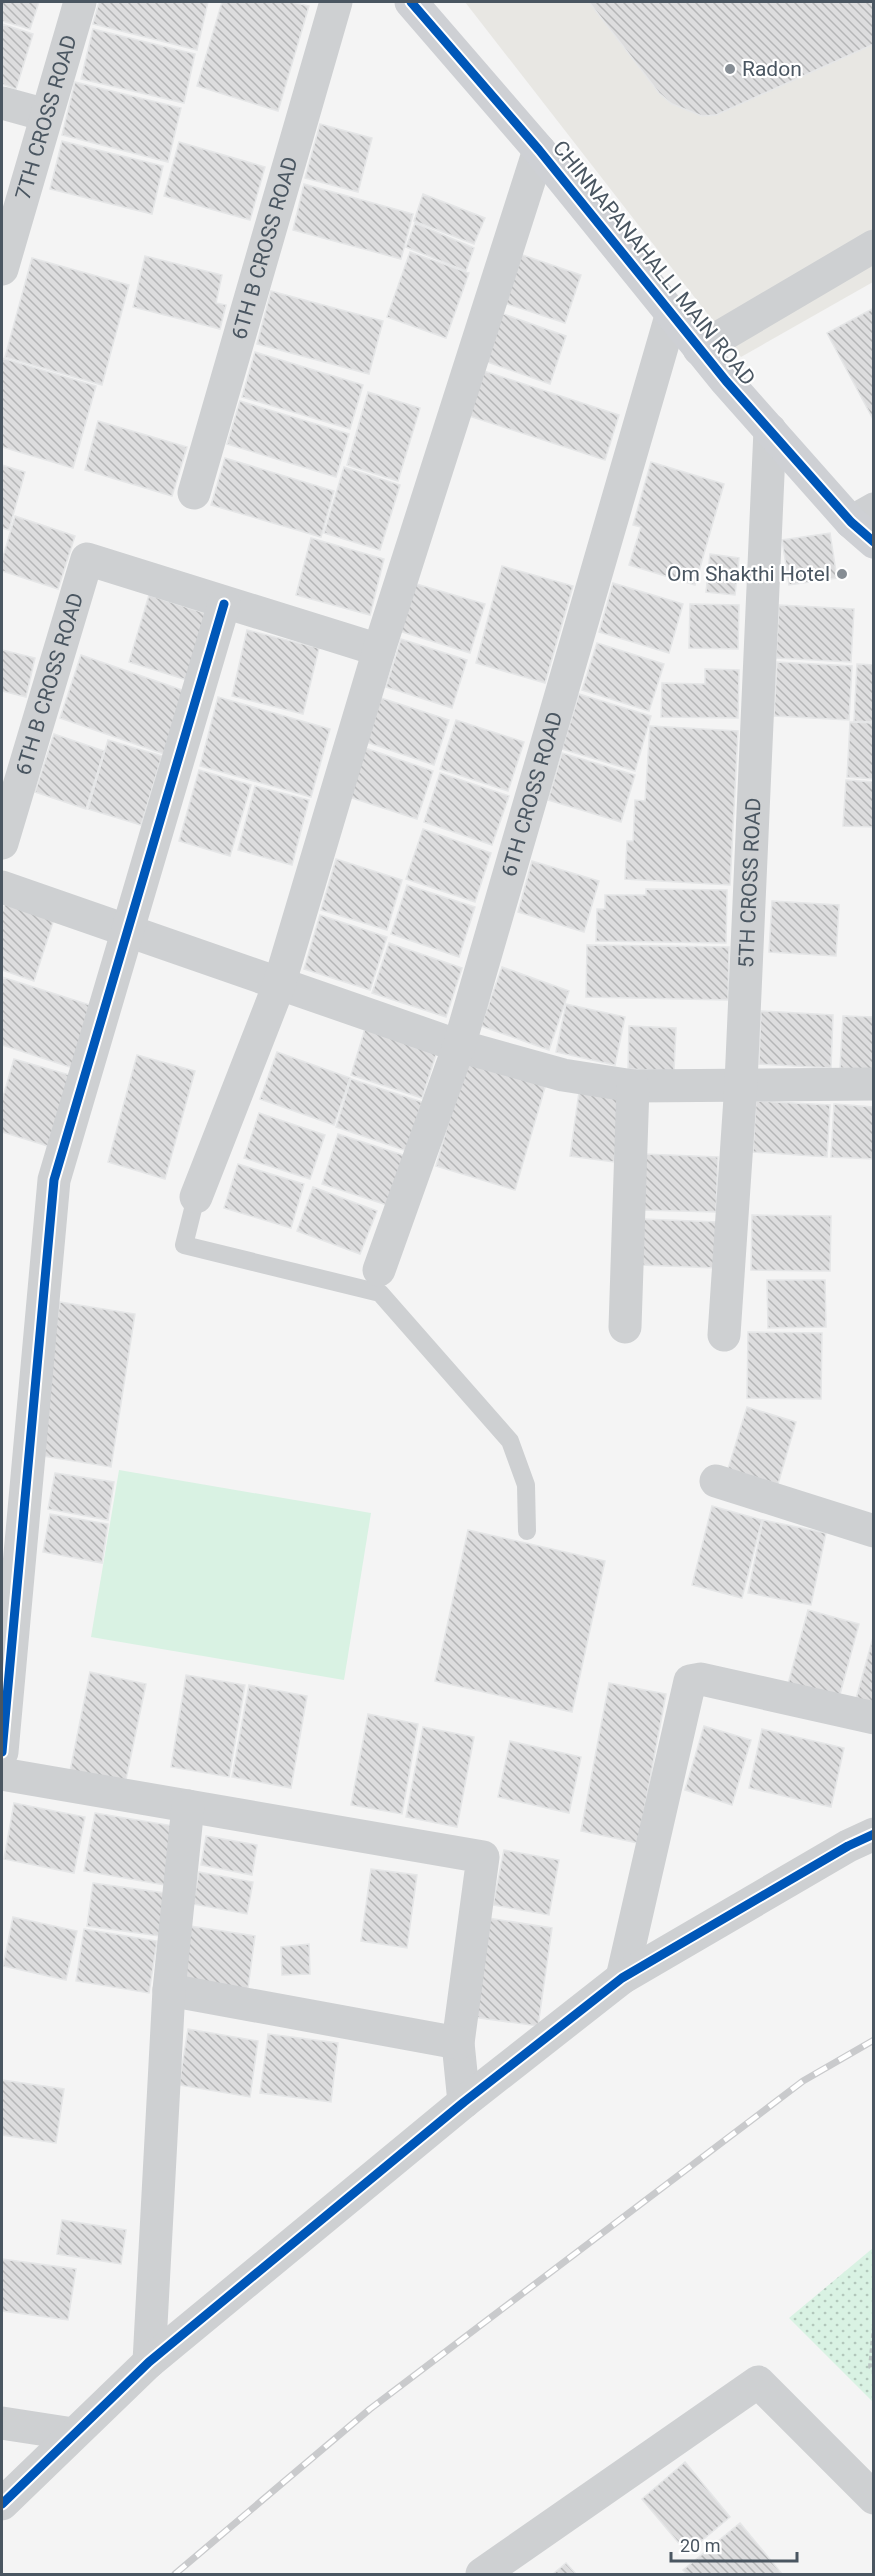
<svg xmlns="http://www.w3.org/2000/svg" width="875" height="2576" viewBox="0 0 875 2576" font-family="Roboto,sans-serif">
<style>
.commercial{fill:#e8e7e3}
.park{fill:url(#park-dots)}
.garden{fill:#d9f2e3}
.building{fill:url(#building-back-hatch);stroke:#e5e6e7;stroke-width:1.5}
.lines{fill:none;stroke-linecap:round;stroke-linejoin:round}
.path{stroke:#bcc7c4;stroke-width:4;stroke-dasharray:4.5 3;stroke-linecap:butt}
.lane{stroke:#ced0d2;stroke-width:18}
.street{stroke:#ced0d2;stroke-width:33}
.secondary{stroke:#ced0d4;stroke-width:33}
.rail-casing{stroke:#c9cacc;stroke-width:7}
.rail{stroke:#fff;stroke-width:4.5;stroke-dasharray:14;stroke-linecap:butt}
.cycleway-casing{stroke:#fff;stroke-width:13}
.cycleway{stroke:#0057b8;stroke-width:9}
.poi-dot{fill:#868d94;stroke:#fff;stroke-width:2}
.labels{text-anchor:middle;stroke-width:4.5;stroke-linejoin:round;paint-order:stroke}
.poi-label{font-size:21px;fill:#4a5661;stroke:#fff;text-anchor:start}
.street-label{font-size:21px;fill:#4a5661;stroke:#fff}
</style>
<defs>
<pattern id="park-dots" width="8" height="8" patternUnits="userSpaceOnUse" patternTransform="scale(1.5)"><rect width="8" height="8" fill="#d9f2e3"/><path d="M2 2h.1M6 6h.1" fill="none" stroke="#b2c7bb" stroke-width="1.8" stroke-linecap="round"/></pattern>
<pattern id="building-back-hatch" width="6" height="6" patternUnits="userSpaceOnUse" patternTransform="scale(1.5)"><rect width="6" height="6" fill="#ddddde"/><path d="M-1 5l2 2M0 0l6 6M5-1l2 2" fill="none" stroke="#b5b6b7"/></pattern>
</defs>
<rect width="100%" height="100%" fill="#f4f4f4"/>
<!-- commercial -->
<path class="commercial" d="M 465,2 L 873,2 L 873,282 L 741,357 Z"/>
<!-- park -->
<path class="park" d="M 873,2248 L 873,2402 L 789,2318 Z"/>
<!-- garden -->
<path class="garden" d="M 119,1470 L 371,1513 L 344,1680 L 91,1637 Z"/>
<!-- building -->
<path class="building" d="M 2,2 L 39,2 L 30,29 L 2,21 Z
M 99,2 L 208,2 L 197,50 L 93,24 Z
M 222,2 L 292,2 L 309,6 L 278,111 L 197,86 Z
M 589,2 L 874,2 L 874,44 L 716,115 L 702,116 L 672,104 L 659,93 Z
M 2,24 L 33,34 L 16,89 L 2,84 Z
M 93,29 L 195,54 L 184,103 L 81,79 Z
M 75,82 L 181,108 L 168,162 L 62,135 Z
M 320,124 L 372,138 L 358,192 L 305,178 Z
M 62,141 L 163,166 L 152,214 L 50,189 Z
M 179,142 L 265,167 L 250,220 L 164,196 Z
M 304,184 L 413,214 L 401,259 L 293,230 Z
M 423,194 L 485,218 L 474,244 L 414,221 Z
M 415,223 L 474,248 L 466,271 L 406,247 Z
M 410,252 L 469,273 L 446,338 L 387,317 Z
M 514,252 L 581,275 L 565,323 L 498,301 Z
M 145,256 L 222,275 L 216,303 L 226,305 L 220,329 L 133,307 Z
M 32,258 L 129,285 L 102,385 L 5,357 Z
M 271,291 L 383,321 L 369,374 L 257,344 Z
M 874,308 L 874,421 L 827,333 Z
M 492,310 L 566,336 L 550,384 L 476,358 Z
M 255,352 L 363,385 L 350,429 L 242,397 Z
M 2,358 L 96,386 L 73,468 L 2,447 Z
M 478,369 L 619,415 L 605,460 L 463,414 Z
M 368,392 L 420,408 L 398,481 L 347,465 Z
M 240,401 L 349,434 L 336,477 L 227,444 Z
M 98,421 L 187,447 L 172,496 L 85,470 Z
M 225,458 L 334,491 L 321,537 L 211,505 Z
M 651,462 L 724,484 L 695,585 L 629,565 L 641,527 L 633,525 Z
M 2,465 L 25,472 L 9,530 L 2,528 Z
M 344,467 L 400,485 L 380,550 L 324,533 Z
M 15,516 L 75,536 L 58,589 L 2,571 L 2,560 Z
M 830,533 L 837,578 L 789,585 L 782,540 Z
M 311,538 L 384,559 L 370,615 L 296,595 Z
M 710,554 L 739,558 L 735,595 L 706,592 Z
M 502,566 L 573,586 L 545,683 L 476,663 Z
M 413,583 L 485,604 L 470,653 L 399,631 Z
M 613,583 L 683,604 L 669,653 L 599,632 Z
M 149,595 L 208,614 L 187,680 L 129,662 Z
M 690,604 L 739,605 L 738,649 L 689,648 Z
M 779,605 L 854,609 L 851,662 L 776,658 Z
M 247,630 L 319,648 L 303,714 L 232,696 Z
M 401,639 L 467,660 L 452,708 L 386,687 Z
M 597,643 L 664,664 L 649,711 L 582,690 Z
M 2,650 L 35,658 L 26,697 L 2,691 Z
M 81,655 L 185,691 L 164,754 L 60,718 Z
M 777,662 L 852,666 L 849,720 L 774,716 Z
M 857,664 L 874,665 L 874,722 L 854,721 Z
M 705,669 L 739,670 L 738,718 L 661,717 L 662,683 L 705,684 Z
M 579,694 L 651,716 L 635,771 L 562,749 Z
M 218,697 L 330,729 L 311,797 L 200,766 Z
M 381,698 L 449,720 L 434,765 L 366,742 Z
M 456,720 L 524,742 L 508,791 L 440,769 Z
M 850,722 L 874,723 L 874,779 L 847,777 Z
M 650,726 L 738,731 L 730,885 L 625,879 L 627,841 L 633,841 L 635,800 L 645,801 Z
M 54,734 L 104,751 L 86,809 L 35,792 Z
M 108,740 L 162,756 L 141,825 L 88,809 Z
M 365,748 L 433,771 L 417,819 L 349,797 Z
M 562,753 L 635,775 L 621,822 L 548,800 Z
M 199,770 L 251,785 L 230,856 L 179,841 Z
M 440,773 L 509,796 L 492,845 L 424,822 Z
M 846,780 L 874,782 L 874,827 L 843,826 Z
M 255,786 L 309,800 L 292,865 L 238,850 Z
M 423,829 L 491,853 L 475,902 L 406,879 Z
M 336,859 L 402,880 L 387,930 L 321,910 Z
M 532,861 L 599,881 L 584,932 L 518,912 Z
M 407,885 L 475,907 L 459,957 L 391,934 Z
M 646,889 L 727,890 L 726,943 L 596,941 L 597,909 L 605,909 L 605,895 L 646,895 Z
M 6,900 L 55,916 L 34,981 L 2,970 L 2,913 Z
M 772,901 L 839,905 L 836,956 L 769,952 Z
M 320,915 L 387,937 L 370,990 L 304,969 Z
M 389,943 L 462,968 L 446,1017 L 372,993 Z
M 587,945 L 729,947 L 728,1000 L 586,997 Z
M 502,967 L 569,991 L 549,1050 L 481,1026 Z
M 2,977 L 96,1007 L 76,1069 L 2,1045 Z
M 566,1004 L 625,1017 L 615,1065 L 556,1052 Z
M 761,1011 L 833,1015 L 831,1068 L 759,1064 Z
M 843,1016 L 874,1017 L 874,1070 L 840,1068 Z
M 367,1022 L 439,1045 L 422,1098 L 351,1075 Z
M 629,1026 L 676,1028 L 674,1071 L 628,1069 Z
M 277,1052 L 350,1078 L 334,1125 L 260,1099 Z
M 137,1055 L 195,1071 L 165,1179 L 108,1162 Z
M 14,1059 L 73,1076 L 51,1147 L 2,1132 L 2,1100 Z
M 466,1060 L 546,1084 L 515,1190 L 436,1166 Z
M 351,1079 L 422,1102 L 407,1151 L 336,1127 Z
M 580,1085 L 624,1090 L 614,1162 L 570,1156 Z
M 756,1101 L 830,1105 L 827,1157 L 753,1152 Z
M 834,1104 L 874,1107 L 874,1159 L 831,1157 Z
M 259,1113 L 325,1135 L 310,1179 L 244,1158 Z
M 338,1134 L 406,1156 L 390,1206 L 322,1184 Z
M 643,1154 L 718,1157 L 716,1212 L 641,1210 Z
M 238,1164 L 304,1184 L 291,1228 L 224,1208 Z
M 313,1187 L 377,1211 L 360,1254 L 297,1231 Z
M 752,1215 L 831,1216 L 830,1271 L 751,1270 Z
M 642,1219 L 718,1222 L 716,1268 L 641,1265 Z
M 767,1280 L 825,1280 L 826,1327 L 768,1328 Z
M 60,1302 L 135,1314 L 111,1467 L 36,1455 Z
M 748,1332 L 822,1333 L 821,1399 L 747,1398 Z
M 747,1407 L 796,1422 L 778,1484 L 728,1469 Z
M 55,1473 L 114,1482 L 108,1520 L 48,1509 Z
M 712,1506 L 762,1520 L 742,1598 L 692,1585 Z
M 50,1514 L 108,1524 L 102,1563 L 43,1552 Z
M 763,1520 L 826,1533 L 811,1605 L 748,1593 Z
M 468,1530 L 605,1561 L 572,1712 L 435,1681 Z
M 808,1610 L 859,1624 L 839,1698 L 788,1684 Z
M 874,1634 L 874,1711 L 854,1706 Z
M 90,1672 L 146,1684 L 124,1789 L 69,1776 Z
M 186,1675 L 245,1685 L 229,1777 L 171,1767 Z
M 609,1683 L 666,1694 L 638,1843 L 581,1831 Z
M 249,1685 L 307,1696 L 291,1788 L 232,1777 Z
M 368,1714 L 418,1724 L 402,1814 L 351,1805 Z
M 704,1726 L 751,1740 L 732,1805 L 685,1790 Z
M 423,1727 L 474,1737 L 457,1827 L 406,1817 Z
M 762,1729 L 844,1748 L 831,1807 L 749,1788 Z
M 510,1741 L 581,1757 L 569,1813 L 498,1797 Z
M 14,1803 L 85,1817 L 74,1873 L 4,1859 Z
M 95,1813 L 180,1827 L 170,1886 L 84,1871 Z
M 206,1836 L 257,1845 L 252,1875 L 201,1865 Z
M 504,1850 L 559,1860 L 549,1915 L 493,1905 Z
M 371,1869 L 417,1875 L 407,1948 L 361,1941 Z
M 199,1872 L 253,1882 L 247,1914 L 193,1904 Z
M 93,1883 L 165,1893 L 159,1936 L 87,1926 Z
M 13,1917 L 77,1931 L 66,1980 L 3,1966 Z
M 488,1918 L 552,1928 L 538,2026 L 473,2017 Z
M 190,1926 L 255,1936 L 247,1995 L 181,1985 Z
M 84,1929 L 157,1941 L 149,1993 L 76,1981 Z
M 309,1944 L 310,1974 L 282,1975 L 281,1947 Z
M 188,2029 L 258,2041 L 250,2097 L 179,2085 Z
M 268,2034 L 338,2043 L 331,2102 L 260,2093 Z
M 2,2080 L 64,2089 L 56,2143 L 2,2135 Z
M 62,2220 L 126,2230 L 121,2264 L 57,2254 Z
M 2,2259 L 76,2269 L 68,2320 L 2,2311 Z
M 685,2462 L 730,2517 L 687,2553 L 642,2499 Z
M 740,2523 L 782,2574 L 687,2574 L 683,2570 Z
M 566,2563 L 576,2574 L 553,2574 Z"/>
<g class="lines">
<!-- path -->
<path class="path" d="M 874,2326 L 870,2367 L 874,2371"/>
<!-- lane -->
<path class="lane" d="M 196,1197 L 184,1245 L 380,1293 L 510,1441 L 526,1485 L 527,1531"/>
<!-- street -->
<g class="street">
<path d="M 2,103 L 46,115"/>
<path id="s1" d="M 2,269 L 80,2"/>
<path d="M 699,349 L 874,246"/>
<path id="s2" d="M 194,493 L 336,2"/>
<path d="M 851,522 L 874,509"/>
<path id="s3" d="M 2,843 L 87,559 L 379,650"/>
<path d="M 2,887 L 459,1046 L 563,1075 L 633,1086 L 874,1084"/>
<path d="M 196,1197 L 279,985 L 379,650 L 539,150"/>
<path id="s4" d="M 379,1270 L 459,1046 L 671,316"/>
<path d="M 625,1327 L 633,1086"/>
<path id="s5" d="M 724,1335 L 741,1083 L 770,430"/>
<path d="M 716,1481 L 874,1531"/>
<path d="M 2,1752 L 54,1180 L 224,604"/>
<path d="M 2,1774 L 483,1857 L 458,2043 L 464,2102"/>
<path d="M 622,1978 L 690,1681 L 701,1679 L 874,1718"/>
<path d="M 169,1990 L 458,2043"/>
<path d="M 149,2362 L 169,1990 L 188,1806"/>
<path d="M 2,2423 L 73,2434"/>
<path d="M 2,2504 L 149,2362 L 464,2102 L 622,1978 L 848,1846 L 874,1834"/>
<path d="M 482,2574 L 758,2382 L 874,2498"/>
</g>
<!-- secondary -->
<path class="secondary" d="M 411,2 L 539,150 L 726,381 L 851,522 L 874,542"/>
<defs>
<path id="rail" d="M 175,2574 L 370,2409 L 803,2081 L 874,2040"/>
</defs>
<!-- rail casing -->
<use href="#rail" class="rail-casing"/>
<!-- rail -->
<use href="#rail" class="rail"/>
<defs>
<path id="cycleway" d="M 411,2 L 539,150 L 726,381 L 851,522 L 874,542
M 2,1752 L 54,1180 L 224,604
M 2,2504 L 149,2362 L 464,2102 L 622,1978 L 848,1846 L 874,1834"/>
</defs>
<!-- cycleway casing -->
<use href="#cycleway" class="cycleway-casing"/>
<!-- cycleway -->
<use href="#cycleway" class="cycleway"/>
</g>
<!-- markers -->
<g class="poi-dot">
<circle cx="730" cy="69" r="6"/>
<circle cx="842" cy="574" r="6"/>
</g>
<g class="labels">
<!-- poi labels -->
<g class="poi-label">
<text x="742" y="76">Radon</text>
<text x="830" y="581" text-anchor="end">Om Shakthi Hotel</text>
</g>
<!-- street labels -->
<g class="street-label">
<text dy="7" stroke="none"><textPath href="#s1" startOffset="158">7TH CROSS ROAD</textPath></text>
<text dy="7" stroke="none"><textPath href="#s2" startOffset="255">6TH B CROSS ROAD</textPath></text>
<text transform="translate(654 263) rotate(51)" y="7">CHINNAPANAHALLI MAIN ROAD</text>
<text dy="7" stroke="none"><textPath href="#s3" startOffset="166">6TH B CROSS ROAD</textPath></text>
<text dy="7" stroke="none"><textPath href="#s4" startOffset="500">6TH CROSS ROAD</textPath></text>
<text dy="7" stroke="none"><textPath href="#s5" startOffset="453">5TH CROSS ROAD</textPath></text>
</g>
</g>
<!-- border -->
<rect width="875" height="2576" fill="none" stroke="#4a5661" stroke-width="6"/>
<!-- scale -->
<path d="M671 2552v9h126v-9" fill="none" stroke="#4a5661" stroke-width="3"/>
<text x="680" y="2552" font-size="18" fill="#4a5661" stroke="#ffffff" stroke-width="4.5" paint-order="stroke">20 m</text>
</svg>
